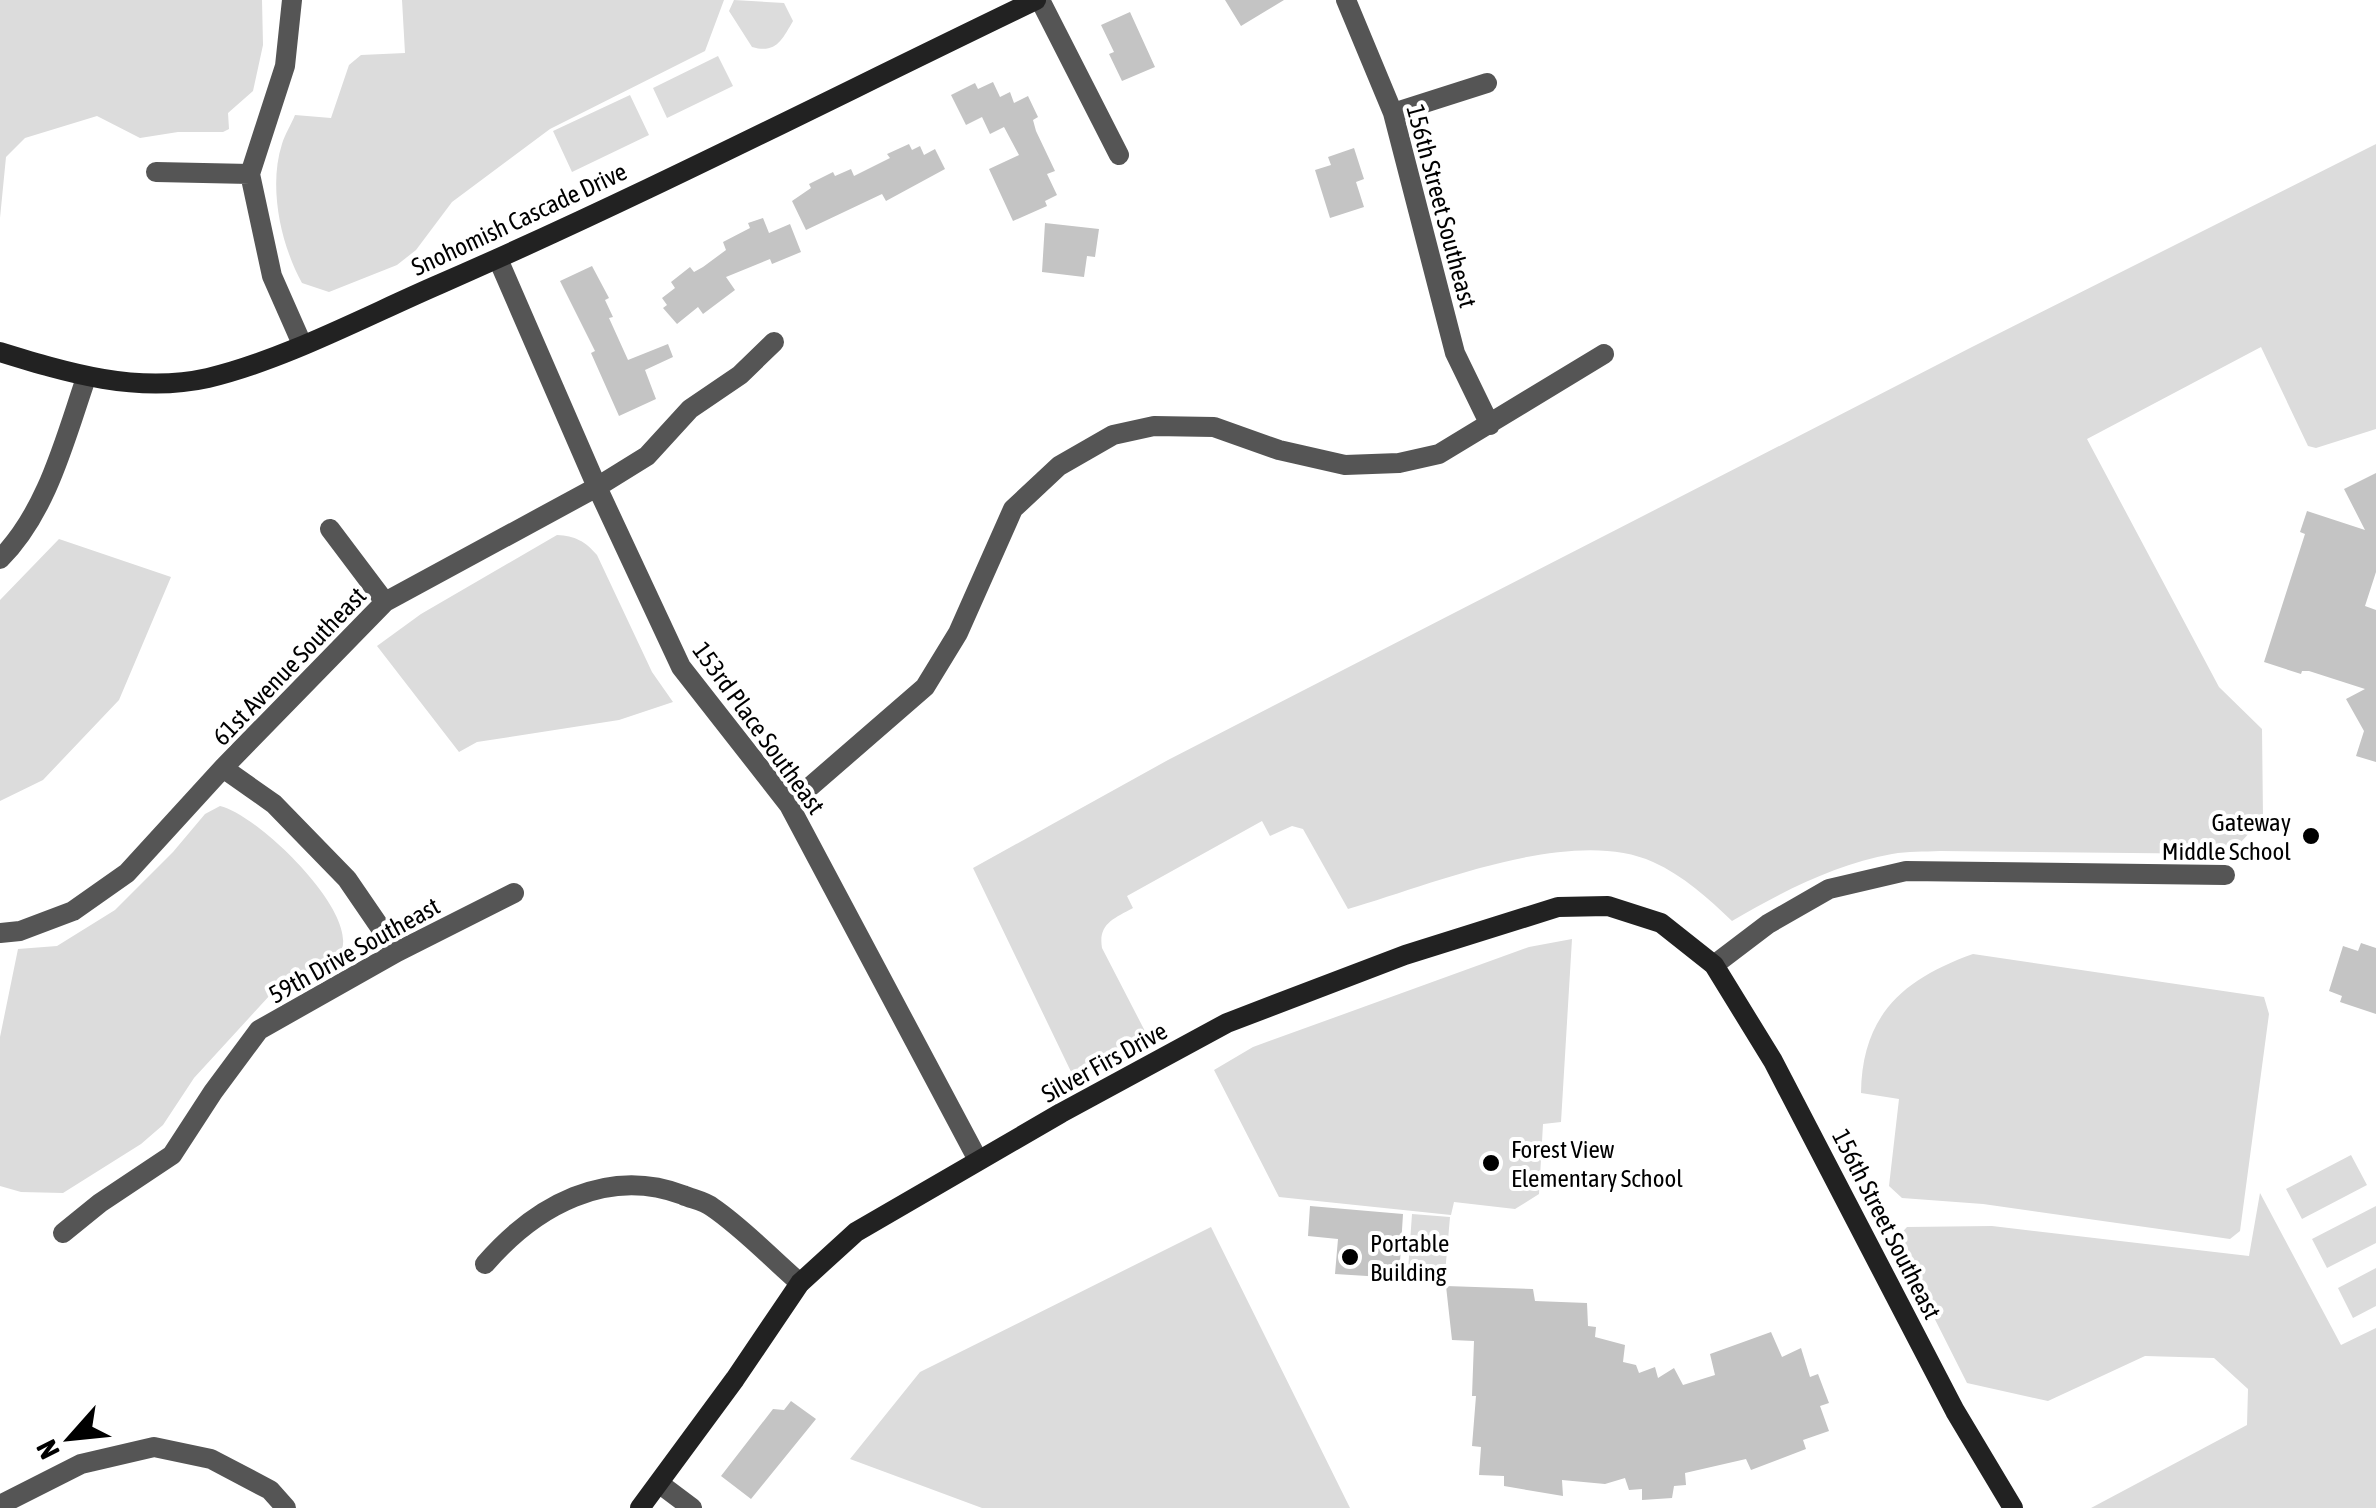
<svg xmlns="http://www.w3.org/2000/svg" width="2376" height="1508" viewBox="0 0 2376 1508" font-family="'Asap Condensed',sans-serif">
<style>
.green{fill:#dcdcdc}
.building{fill:#c4c4c4}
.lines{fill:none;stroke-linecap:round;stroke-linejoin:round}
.street{stroke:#555;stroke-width:20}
.secondary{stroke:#222;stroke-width:20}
.poi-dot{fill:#000;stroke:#fff;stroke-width:4}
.labels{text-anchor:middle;stroke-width:8;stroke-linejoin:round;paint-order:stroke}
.street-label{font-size:25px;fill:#000;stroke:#fff}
.poi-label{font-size:25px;fill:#000;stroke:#fff;text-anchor:start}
</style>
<rect width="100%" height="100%" fill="#fff"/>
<!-- green -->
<path class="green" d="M 0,0 L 262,0 L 263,45 L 253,91 L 228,113 L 229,129 L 223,132 L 178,132 L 140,138 L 97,116 L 25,138 L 6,157 L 0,218 Z
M 402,0 L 724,0 L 705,51 L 550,129 L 452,202 L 416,250 L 397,265 L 329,292 L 302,283 C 281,245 268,187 282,144 C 285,134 291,125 295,115 L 331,118 L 349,65 L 361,55 L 405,53 Z
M 734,0 L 784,3 L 793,21 C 782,40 776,54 752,47 L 729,11 Z
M 718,56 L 733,86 L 667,118 L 653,88 Z
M 630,95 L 649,135 L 572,172 L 553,131 Z
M 2376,144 L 2376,429 L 2316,448 L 2308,446 L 2261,347 L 2087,439 L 2219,687 L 2262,729 L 2263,818 L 2230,854 L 1940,851 C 1924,852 1908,851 1892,854 C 1836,864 1781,892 1732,921 C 1708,898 1684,876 1653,862 C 1572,825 1431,885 1348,909 L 1303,829 L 1292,826 L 1270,836 L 1262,821 L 1127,896 L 1133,908 C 1113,919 1098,924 1102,948 L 1148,1037 L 1145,1043 L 1075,1080 L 973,868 L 1168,760 L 1970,348 Z
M 557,535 C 575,536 585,541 597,555 L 652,672 L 673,702 L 619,720 L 477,742 L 459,752 L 377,646 L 421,614 Z
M 59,539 L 171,577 L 119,700 L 43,780 L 0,801 L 0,600 Z
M 220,806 C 258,815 355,909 342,949 L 271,994 L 194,1078 L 163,1125 L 141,1144 L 63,1193 L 21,1192 L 0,1186 L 0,1037 L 18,949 L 57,946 L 115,910 L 173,852 L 205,814 Z
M 1572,939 L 1561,1122 L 1543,1124 L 1539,1194 L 1515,1209 L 1454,1202 L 1451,1215 L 1279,1197 L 1214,1070 L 1253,1047 L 1529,947 Z
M 1973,954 L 2264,997 L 2269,1014 L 2240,1231 L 2230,1239 L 1983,1204 L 1902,1198 L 1889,1186 L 1899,1099 L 1861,1093 C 1862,1015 1903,979 1973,954 Z
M 2351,1155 L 2367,1185 L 2302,1219 L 2286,1189 Z
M 2260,1193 L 2341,1345 L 2376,1328 L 2376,1508 L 2091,1508 L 2247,1425 L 2248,1389 L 2214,1358 L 2145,1356 L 2048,1401 L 1967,1383 L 1895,1240 L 1907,1227 L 1992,1226 L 2249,1256 Z
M 2376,1206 L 2376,1243 L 2327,1268 L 2312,1239 Z
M 1412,1214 L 1450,1217 L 1445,1274 L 1408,1271 Z
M 1211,1227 L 1350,1508 L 982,1508 L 850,1459 L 920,1372 Z
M 2376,1268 L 2376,1306 L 2353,1318 L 2338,1288 Z"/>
<!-- building -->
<path class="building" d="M 1225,0 L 1284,0 L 1241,26 Z
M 1130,12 L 1155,67 L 1122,81 L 1109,54 L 1114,52 L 1101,25 Z
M 993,82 L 1000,97 L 1010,92 L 1014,103 L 1028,96 L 1038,117 L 1033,120 L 1036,131 L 1055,171 L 1047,174 L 1057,195 L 1045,201 L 1047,206 L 1013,221 L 989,169 L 1019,155 L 1004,127 L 990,134 L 982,117 L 966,125 L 951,95 L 975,83 L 978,89 Z
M 909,144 L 912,150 L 920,146 L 924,155 L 935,149 L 945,169 L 886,201 L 882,194 L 806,230 L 792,201 L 811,188 L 809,184 L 833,172 L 835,176 L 851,169 L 854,176 L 890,158 L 887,154 Z
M 1354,148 L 1364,179 L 1356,182 L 1364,207 L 1330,218 L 1315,170 L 1331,165 L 1328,157 Z
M 763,218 L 769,233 L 790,224 L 801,252 L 772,264 L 770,259 L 726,277 L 735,290 L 703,314 L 698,307 L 677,324 L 663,308 L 667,305 L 662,298 L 675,288 L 671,282 L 690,267 L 694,272 L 703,267 L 726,250 L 723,242 L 750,228 L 748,223 Z
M 1045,223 L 1099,229 L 1095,257 L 1087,256 L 1084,277 L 1042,272 Z
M 592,266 L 609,298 L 605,300 L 613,317 L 609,318 L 628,360 L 668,344 L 673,357 L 645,370 L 656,399 L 619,416 L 591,353 L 595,351 L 560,281 Z
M 2376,473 L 2376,572 L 2365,606 L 2376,610 L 2376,762 L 2356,756 L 2364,731 L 2346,699 L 2365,689 L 2309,671 L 2302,671 L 2301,674 L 2264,662 L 2305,534 L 2300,532 L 2307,511 L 2365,530 L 2344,489 Z
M 2361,943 L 2376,948 L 2376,1014 L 2340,1002 L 2342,996 L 2329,991 L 2343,946 L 2358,951 Z
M 1310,1206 L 1403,1214 L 1399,1278 L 1335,1274 L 1338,1239 L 1308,1236 Z
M 1446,1286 L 1533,1289 L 1535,1301 L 1587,1303 L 1588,1326 L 1596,1327 L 1595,1337 L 1625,1345 L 1623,1362 L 1636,1365 L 1639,1373 L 1655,1367 L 1658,1378 L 1674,1368 L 1683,1385 L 1715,1375 L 1710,1354 L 1771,1332 L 1782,1357 L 1801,1348 L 1810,1377 L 1818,1374 L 1829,1403 L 1820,1406 L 1829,1431 L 1803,1440 L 1806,1449 L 1751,1470 L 1746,1459 L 1685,1473 L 1686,1485 L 1674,1486 L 1672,1498 L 1642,1500 L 1642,1489 L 1629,1490 L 1625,1478 L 1605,1484 L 1562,1480 L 1563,1496 L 1504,1486 L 1504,1476 L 1479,1475 L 1481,1447 L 1472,1446 L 1476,1396 L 1472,1396 L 1474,1341 L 1452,1340 Z
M 791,1401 L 816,1419 L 751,1499 L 721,1476 L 773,1409 L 784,1410 Z"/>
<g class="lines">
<!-- street -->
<path class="street" d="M 292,0 L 285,66 L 250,174 L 272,276 L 302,344
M 1040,0 L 1119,155
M 1346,0 L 1393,113 L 1455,353 L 1490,425
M 1393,113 L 1487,83
M 156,172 L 250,174
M 498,259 L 597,487 L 681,667 L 789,805 L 978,1160
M 330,529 L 385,602
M 0,559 C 47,512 65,439 86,378
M 223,768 L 274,804 L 347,879 L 397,952
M 789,805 L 925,687 L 958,633 L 1013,509 L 1059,466 L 1113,435 L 1154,426 L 1214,427 L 1279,450 L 1345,465 L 1399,463 L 1439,454 L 1604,354
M 0,933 L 20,931 L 73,911 L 127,873 L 223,768 L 385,602 L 597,487 L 647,456 L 690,409 L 740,375 L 774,342
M 1714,965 L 1768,924 L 1829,889 L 1906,871 L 2225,875
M 63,1233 L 100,1203 L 172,1155 L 213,1092 L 259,1030 L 397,952 L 514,893
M 485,1264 C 535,1206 607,1166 683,1195 C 692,1199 704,1201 712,1207 C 743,1228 771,1258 800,1283
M 660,1484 L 692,1508
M 0,1505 L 81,1464 L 154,1447 L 211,1459 L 270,1490 L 286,1508"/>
<!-- secondary -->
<path class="secondary" d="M 0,352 C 68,373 137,394 208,378 C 284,360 368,315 440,284 C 642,196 838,95 1036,0
M 640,1508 L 735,1379 L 800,1283 L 856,1232 L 1061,1113 L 1227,1023 L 1405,955 L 1558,907 L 1608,906 L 1661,923 L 1714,965 L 1773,1061 L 1955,1411 L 2013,1508"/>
</g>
<!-- markers -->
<g class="poi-dot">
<circle cx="2311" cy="836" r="10"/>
<circle cx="1491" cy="1163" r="10"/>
<circle cx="1350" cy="1257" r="10"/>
</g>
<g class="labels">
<!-- street labels -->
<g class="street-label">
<text transform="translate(1442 206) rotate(75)" y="9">156th Street Southeast</text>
<text transform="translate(519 219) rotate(-25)" y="9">Snohomish Cascade Drive</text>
<text transform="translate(289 666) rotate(-46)" y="9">61st Avenue Southeast</text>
<text transform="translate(759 728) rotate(54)" y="9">153rd Place Southeast</text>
<text transform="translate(354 950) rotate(-29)" y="9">59th Drive Southeast</text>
<text transform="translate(1104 1062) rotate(-29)" y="9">Silver Firs Drive</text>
<text transform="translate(1887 1224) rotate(63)" y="9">156th Street Southeast</text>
</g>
<!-- poi labels -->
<g class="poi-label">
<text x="2291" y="831" text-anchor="end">Gateway<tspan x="2291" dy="29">Middle School</tspan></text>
<text x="1511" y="1158">Forest View<tspan x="1511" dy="29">Elementary School</tspan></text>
<text x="1370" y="1252">Portable<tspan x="1370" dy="29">Building</tspan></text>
</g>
</g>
<!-- north arrow -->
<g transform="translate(70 1438) rotate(243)" stroke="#ffffff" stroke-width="8" paint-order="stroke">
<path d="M0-8L18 38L0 25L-18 38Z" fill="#000000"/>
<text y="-15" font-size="28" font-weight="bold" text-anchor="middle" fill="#000000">N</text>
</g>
</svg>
